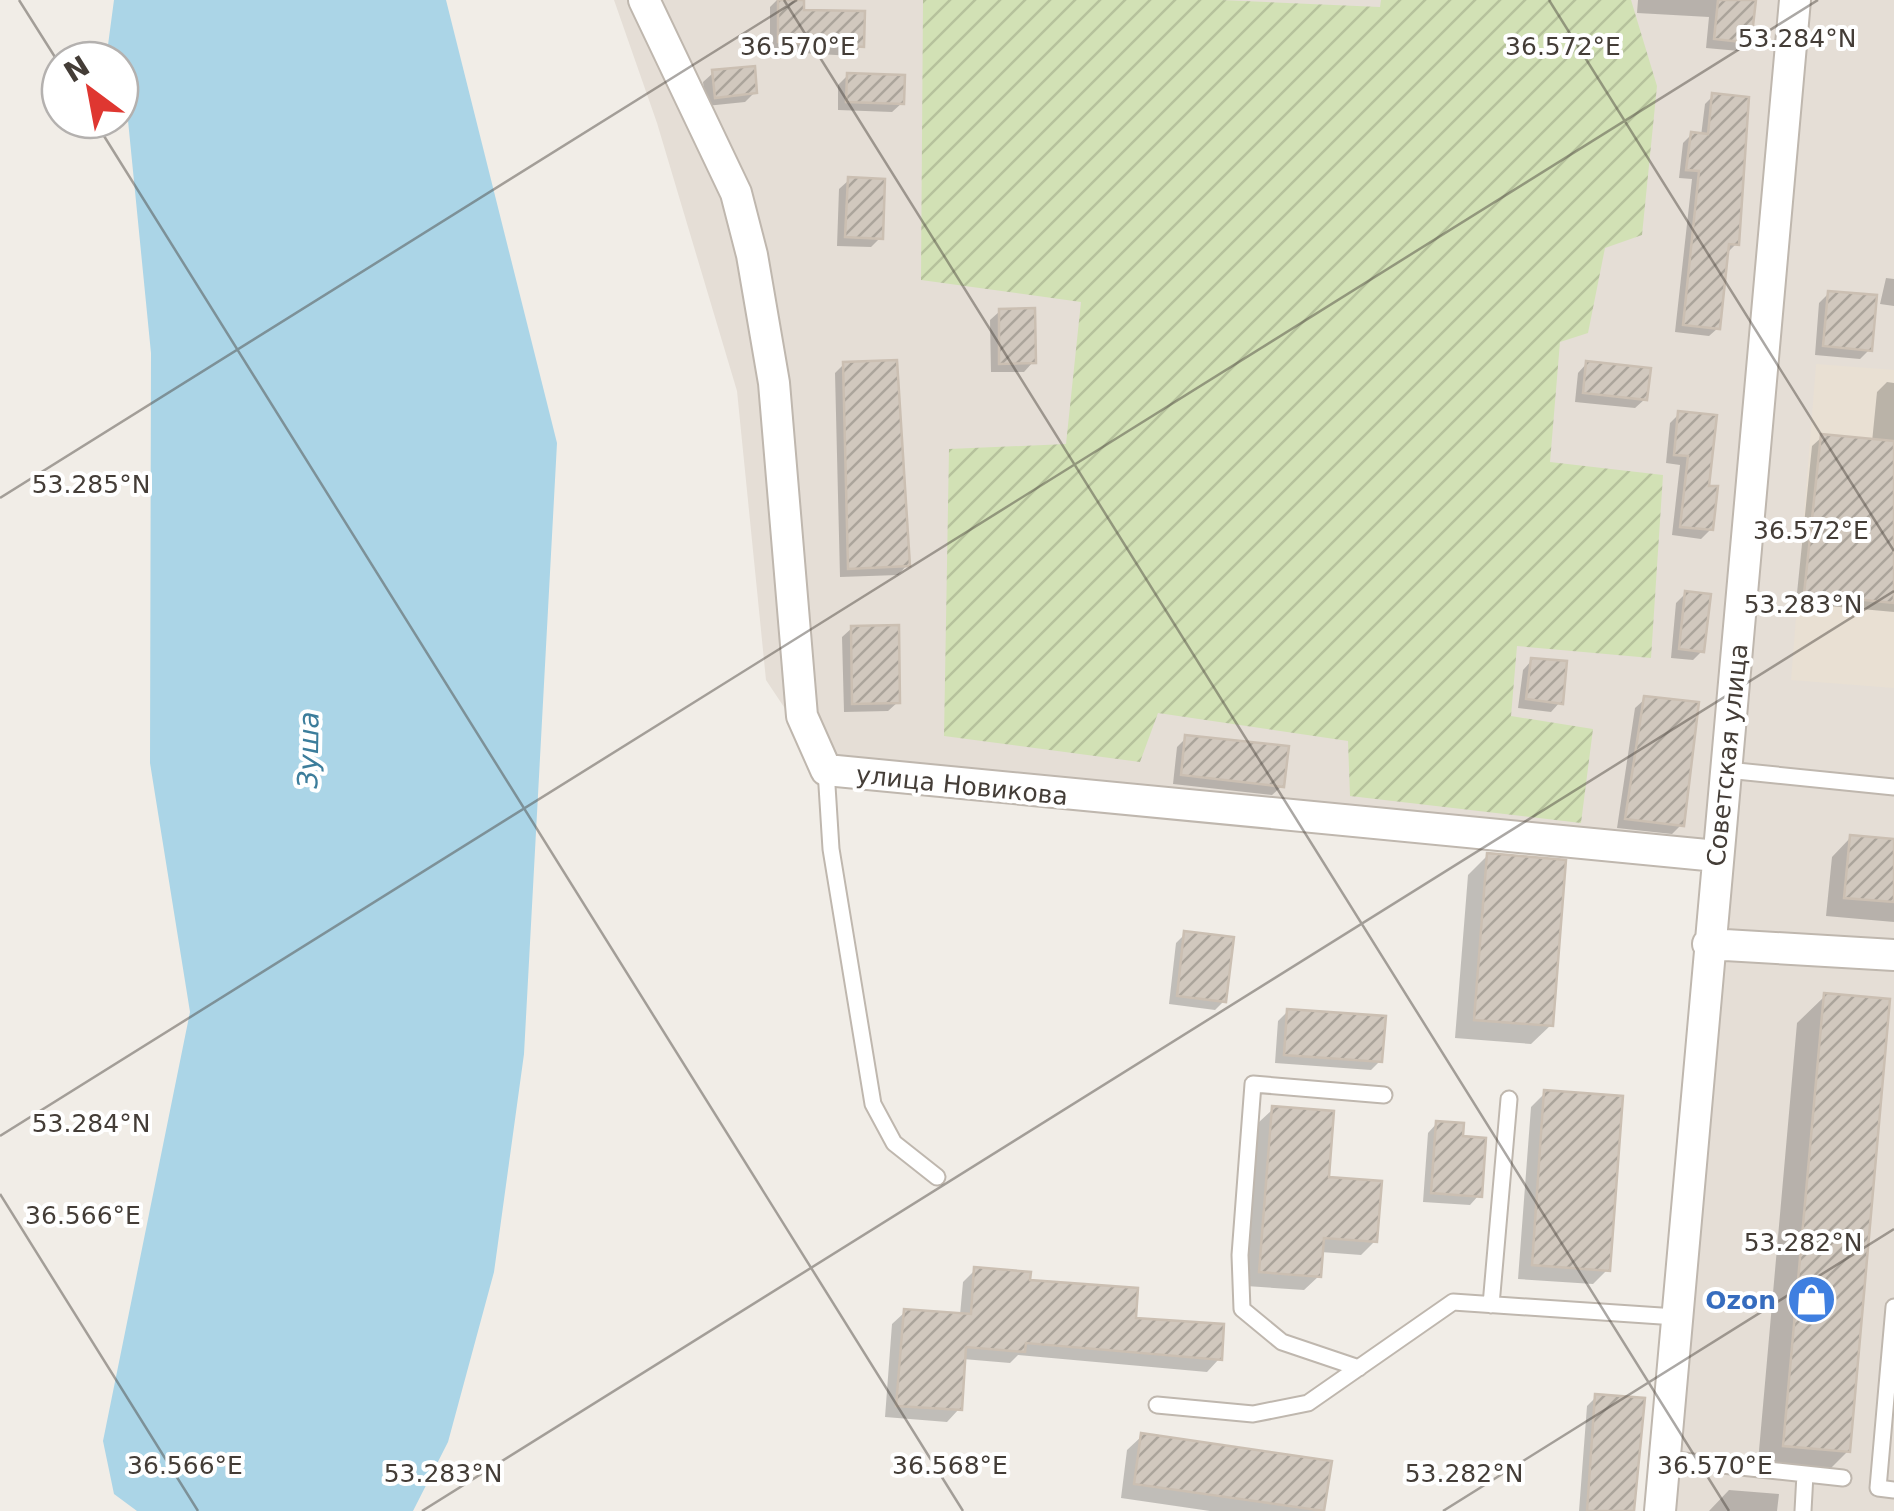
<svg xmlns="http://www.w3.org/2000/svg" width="1894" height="1511" viewBox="0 0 1894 1511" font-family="'DejaVu Sans',sans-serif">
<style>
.residential{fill:#e5ded6}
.education{fill:#e9e0d3}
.garden{fill:url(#garden-furrows)}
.water{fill:#abd5e7}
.shadow{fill:#0003}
.building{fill:url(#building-hatch);stroke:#cbbfb2;stroke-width:2.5}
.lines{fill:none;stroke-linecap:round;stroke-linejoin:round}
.lane-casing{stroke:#bfb7ae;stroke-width:19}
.street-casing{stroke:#bfb7ae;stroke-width:34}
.lane{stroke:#fff;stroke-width:15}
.street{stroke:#fff;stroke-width:30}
.ticks{fill:none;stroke:#443d37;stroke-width:2.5;stroke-opacity:0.45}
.labels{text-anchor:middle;stroke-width:8;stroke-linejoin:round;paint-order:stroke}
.street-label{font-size:25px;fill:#443d37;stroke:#fff}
.shop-label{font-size:25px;font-weight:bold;fill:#366cbe;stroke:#fff;text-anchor:end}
.water-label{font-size:28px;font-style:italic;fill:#3c7d9b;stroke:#fff}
.ticks-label{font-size:25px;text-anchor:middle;fill:#443d37;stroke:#fff;stroke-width:8;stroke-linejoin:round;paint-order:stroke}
</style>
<defs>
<pattern id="garden-furrows" width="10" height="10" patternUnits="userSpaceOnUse" patternTransform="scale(2.5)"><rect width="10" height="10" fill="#d2e1b5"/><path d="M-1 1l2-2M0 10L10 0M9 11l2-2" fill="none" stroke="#b6c29c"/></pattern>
<pattern id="building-hatch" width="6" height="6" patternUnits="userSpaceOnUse" patternTransform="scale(2.5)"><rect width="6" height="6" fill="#d1c8be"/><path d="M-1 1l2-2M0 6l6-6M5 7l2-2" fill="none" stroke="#aba49b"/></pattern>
</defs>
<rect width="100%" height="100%" fill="#f1ede7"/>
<!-- residential -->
<path class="residential" d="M 614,0 L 1894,0 L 1894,1511 L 1660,1511 L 1716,856 L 826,770 L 766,680 L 737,391 L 657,123 Z"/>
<!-- education -->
<path class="education" d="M 1816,364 L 1894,370 L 1894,688 L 1791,680 Z"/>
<!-- garden -->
<path class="garden" d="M 923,0 L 1221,0 L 1380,7 L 1381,0 L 1631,0 L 1657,86 L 1642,235 L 1605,248 L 1588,333 L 1560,342 L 1550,462 L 1663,475 L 1651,658 L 1517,646 L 1511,716 L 1593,729 L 1581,823 L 1350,796 L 1348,741 L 1158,713 L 1140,762 L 944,736 L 949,449 L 1066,444 L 1081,302 L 921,280 Z"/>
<!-- water -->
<path class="water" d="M 114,0 L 446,0 L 557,443 L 524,1054 L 494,1272 L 448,1442 L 413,1511 L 137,1511 L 114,1494 L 103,1441 L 190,1012 L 150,763 L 151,353 L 124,80 L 120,60 L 106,60 Z"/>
<!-- shadow -->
<path class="shadow" d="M 777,0 L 802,0 L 802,12 L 861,46 L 852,56 L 770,51 L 770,7 Z
M 1638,0 L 1753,0 L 1748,42 L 1739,51 L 1706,48 L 1709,17 L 1637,13 Z
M 713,73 L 755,92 L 745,102 L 706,106 L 703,82 Z
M 848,75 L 902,103 L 892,112 L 838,110 L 838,85 Z
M 1713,96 L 1736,244 L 1728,252 L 1718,328 L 1709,336 L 1675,332 L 1692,179 L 1679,178 L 1683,143 L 1691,135 L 1701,136 L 1705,104 Z
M 849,180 L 880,238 L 871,247 L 837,246 L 839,189 Z
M 1886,278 L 1894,279 L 1894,306 L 1880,304 Z
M 1829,293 L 1869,350 L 1860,359 L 1815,355 L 1819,303 Z
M 1000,311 L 1033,362 L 1024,372 L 991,372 L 990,320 Z
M 1587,363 L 1645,399 L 1635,408 L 1575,402 L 1578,373 Z
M 844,364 L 907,565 L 898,575 L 840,577 L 835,373 Z
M 1887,382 L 1894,383 L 1894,612 L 1796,603 L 1812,446 L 1822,437 L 1872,442 L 1877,392 Z
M 1679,414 L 1707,488 L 1711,529 L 1701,539 L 1672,535 L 1680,465 L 1666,463 L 1670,423 Z
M 1686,593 L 1702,651 L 1693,660 L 1671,658 L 1676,603 Z
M 852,628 L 898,702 L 888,711 L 844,712 L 842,637 Z
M 1532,660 L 1560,702 L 1551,712 L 1518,708 L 1523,670 Z
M 1645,699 L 1681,825 L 1672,834 L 1617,828 L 1635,708 Z
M 1186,738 L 1282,786 L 1272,795 L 1173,784 L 1177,747 Z
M 1851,837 L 1894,841 L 1894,922 L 1826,916 L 1832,857 Z
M 1488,855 L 1551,1025 L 1531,1044 L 1455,1038 L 1468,875 Z
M 1185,934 L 1224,1001 L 1215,1010 L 1169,1004 L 1176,943 Z
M 1825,996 L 1848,1451 L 1820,1479 L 1757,1473 L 1797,1023 Z
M 1288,1011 L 1380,1061 L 1371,1070 L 1275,1063 L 1278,1021 Z
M 1545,1093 L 1608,1269 L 1593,1284 L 1518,1279 L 1531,1107 Z
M 1273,1109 L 1375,1241 L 1361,1255 L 1321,1252 L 1319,1276 L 1304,1290 L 1246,1286 L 1258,1123 Z
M 1437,1123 L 1479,1195 L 1470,1205 L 1423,1202 L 1428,1133 Z
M 975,1270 L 1027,1283 L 1133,1321 L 1219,1359 L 1207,1372 L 1018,1355 L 1010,1363 L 963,1359 L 959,1409 L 947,1422 L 885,1417 L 892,1324 L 905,1312 L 960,1315 L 963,1282 Z
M 1596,1397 L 1632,1511 L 1579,1511 L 1587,1406 Z
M 1142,1436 L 1322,1511 L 1210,1511 L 1121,1498 L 1127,1450 Z
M 1729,1490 L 1779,1494 L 1777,1511 L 1709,1511 Z"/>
<!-- building -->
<path class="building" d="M 778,0 L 804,0 L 804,10 L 865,11 L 864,47 L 778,42 Z
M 1718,0 L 1756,0 L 1751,43 L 1714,39 Z
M 755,66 L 757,93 L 715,98 L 712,70 Z
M 847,73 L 905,75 L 904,104 L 846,102 Z
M 1712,93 L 1749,97 L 1739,245 L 1729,244 L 1720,329 L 1683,325 L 1699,171 L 1686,170 L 1691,132 L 1708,134 Z
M 848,177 L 885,179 L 883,239 L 845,237 Z
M 1828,291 L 1877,295 L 1872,351 L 1823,346 Z
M 1035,308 L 1036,363 L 999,364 L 999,309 Z
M 897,360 L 910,566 L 848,569 L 843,362 Z
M 1586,361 L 1651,368 L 1647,400 L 1583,393 Z
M 1678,411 L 1717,415 L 1709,486 L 1718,486 L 1713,530 L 1680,527 L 1688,456 L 1674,455 Z
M 1821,434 L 1894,441 L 1894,603 L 1804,594 Z
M 1685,591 L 1711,594 L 1704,652 L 1679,649 Z
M 899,625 L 900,703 L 852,704 L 851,626 Z
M 1531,658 L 1567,661 L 1563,704 L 1526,699 Z
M 1644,696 L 1699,702 L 1684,826 L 1625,819 Z
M 1185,735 L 1289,746 L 1284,787 L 1181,775 Z
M 1850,835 L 1894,839 L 1894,902 L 1844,898 Z
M 1487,853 L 1566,860 L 1553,1026 L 1474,1020 Z
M 1184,931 L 1234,937 L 1226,1002 L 1177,996 Z
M 1824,993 L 1890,999 L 1850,1452 L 1783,1446 Z
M 1287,1009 L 1386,1016 L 1382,1062 L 1284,1055 Z
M 1544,1090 L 1623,1096 L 1610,1271 L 1532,1265 Z
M 1272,1106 L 1334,1111 L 1329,1177 L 1382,1181 L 1377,1242 L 1324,1238 L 1321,1277 L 1259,1272 Z
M 1436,1121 L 1464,1123 L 1463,1136 L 1486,1138 L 1482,1197 L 1431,1193 Z
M 974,1267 L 1031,1272 L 1030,1280 L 1138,1288 L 1136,1318 L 1224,1324 L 1222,1360 L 1026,1343 L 1025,1352 L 966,1347 L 962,1410 L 896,1406 L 904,1309 L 971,1314 Z
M 1595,1394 L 1645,1398 L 1634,1511 L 1587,1511 Z
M 1141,1433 L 1332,1461 L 1324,1511 L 1134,1484 Z"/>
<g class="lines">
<defs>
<path id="lane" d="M 826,770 L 831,849 L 873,1104 L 894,1143 L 937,1177
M 1727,770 L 1894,787
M 1491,1305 L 1509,1099
M 1894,1307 L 1878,1488 L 1894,1490
M 1359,1368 L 1282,1342 L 1242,1309 L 1240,1255 L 1253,1084 L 1384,1095
M 1157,1405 L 1253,1414 L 1308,1403 L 1453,1302 L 1676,1317
M 1665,1459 L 1843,1478
M 1803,1511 L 1805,1474"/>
<path id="street" d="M 644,0 L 736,193 L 752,255 L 774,383 L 802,716 L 826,770 L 1717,856
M 1708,944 L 1894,955
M 1660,1511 L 1795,0"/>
</defs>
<!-- lane casing -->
<use href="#lane" class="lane-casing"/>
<!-- street casing -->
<use href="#street" class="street-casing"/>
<!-- lane -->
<use href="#lane" class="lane"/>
<!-- street -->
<use href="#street" class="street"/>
</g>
<!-- ticks -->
<path class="ticks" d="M 19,0 L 60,65M 784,0 L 1729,1511M 1549,0 L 1894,551M 94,120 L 963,1511M 0,498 L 797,0M 0,1136 L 1818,0M 0,1194 L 198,1511M 422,1511 L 1894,591M 1443,1511 L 1894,1229"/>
<!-- icons -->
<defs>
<symbol id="shop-disc" viewBox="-11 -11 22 22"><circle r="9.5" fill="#3f7fe0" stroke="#fff"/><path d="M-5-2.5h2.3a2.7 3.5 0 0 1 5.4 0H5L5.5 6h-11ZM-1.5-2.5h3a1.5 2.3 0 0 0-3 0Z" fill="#fff"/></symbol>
</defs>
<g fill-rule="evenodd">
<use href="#shop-disc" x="1784" y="1272" width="55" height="55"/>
</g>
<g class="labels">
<!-- street labels -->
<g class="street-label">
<text transform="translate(1727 755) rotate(-84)" y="9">Советская улица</text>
<text transform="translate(962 785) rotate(6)" y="9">улица Новикова</text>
</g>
<!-- shop labels -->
<g class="shop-label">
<text x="1776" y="1309">Ozon</text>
</g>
<!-- water labels -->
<g class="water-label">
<text transform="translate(308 750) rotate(-89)" y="10">Зуша</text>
</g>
</g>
<g class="ticks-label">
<text x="1797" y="47">53.284°N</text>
<text x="798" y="55">36.570°E</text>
<text x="1563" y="55">36.572°E</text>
<text x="91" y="493">53.285°N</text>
<text x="1811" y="539">36.572°E</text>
<text x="1803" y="613">53.283°N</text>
<text x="91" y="1132">53.284°N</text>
<text x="83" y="1224">36.566°E</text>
<text x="1803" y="1251">53.282°N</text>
<text x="185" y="1474">36.566°E</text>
<text x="950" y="1474">36.568°E</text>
<text x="1715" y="1474">36.570°E</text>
<text x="443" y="1482">53.283°N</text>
<text x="1464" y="1482">53.282°N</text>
</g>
<!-- north arrow -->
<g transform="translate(90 90) rotate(328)"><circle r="48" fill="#ffffff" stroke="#b4b1af" stroke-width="2.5"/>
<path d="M0-8L18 38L0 25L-18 38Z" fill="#df3731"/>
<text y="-15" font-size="28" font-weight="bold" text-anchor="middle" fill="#443d37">N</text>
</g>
</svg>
